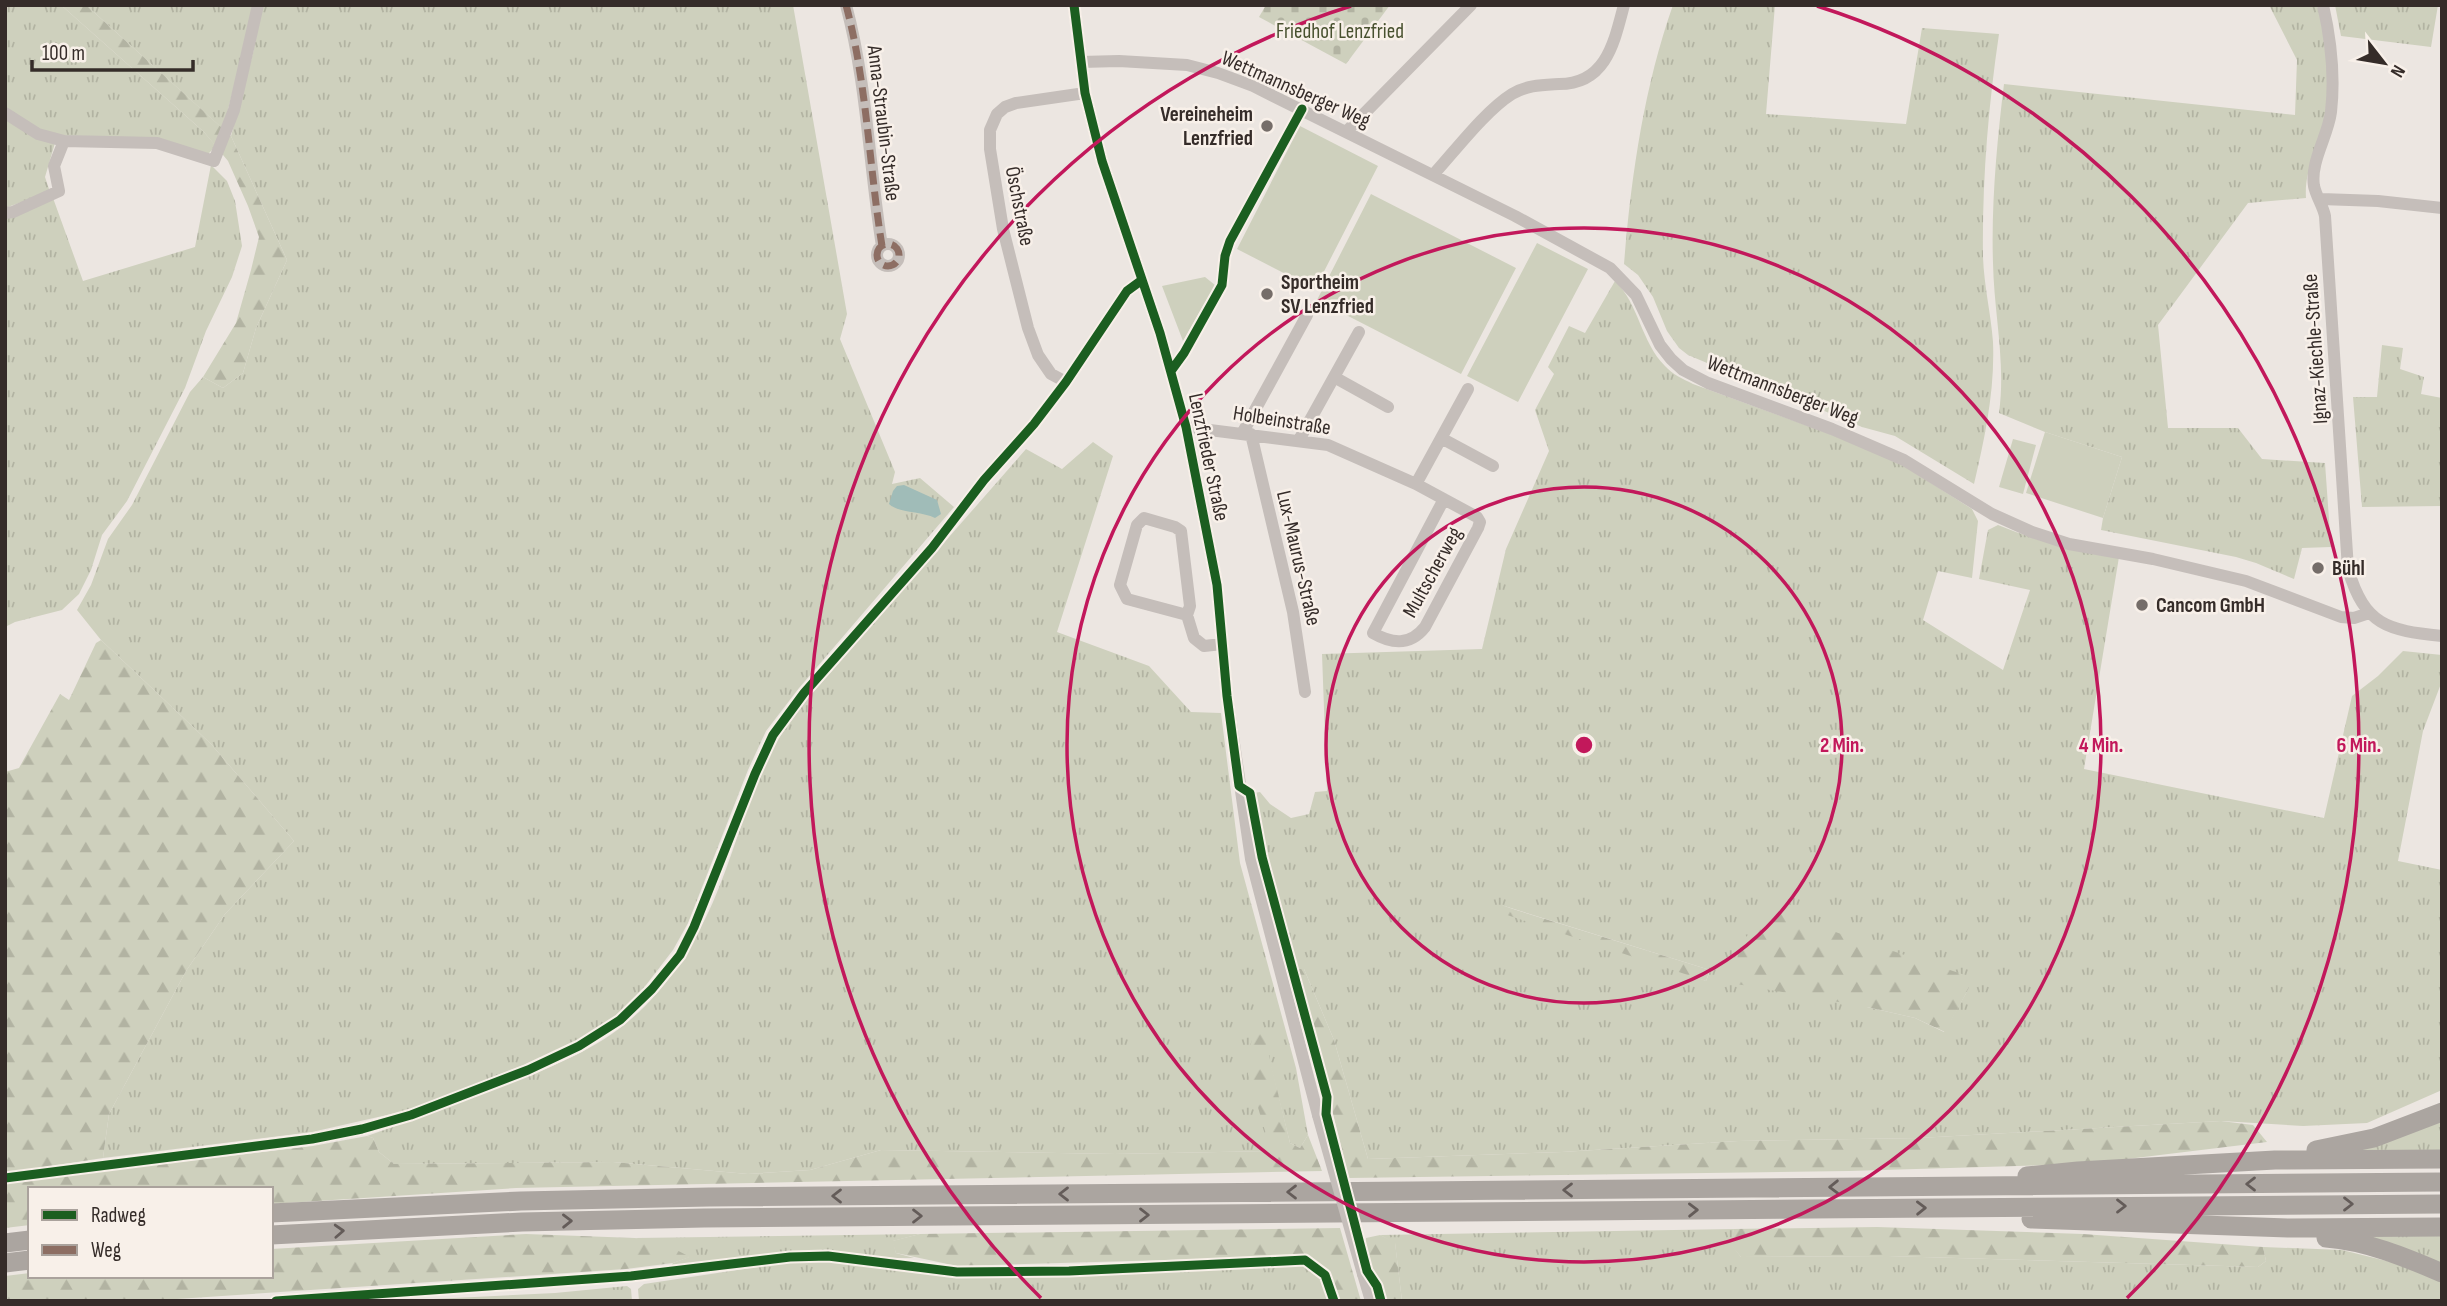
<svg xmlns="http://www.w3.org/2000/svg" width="2447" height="1306" viewBox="0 0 2447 1306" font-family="'Sofia Sans Condensed',sans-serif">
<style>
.grass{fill:url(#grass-tufts);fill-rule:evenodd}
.forest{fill:url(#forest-firs)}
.cemetery{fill:url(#cemetery-stones)}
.green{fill:#ced0bd}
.water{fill:#a0bcb8}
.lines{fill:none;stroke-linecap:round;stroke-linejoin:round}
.minor{stroke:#c5beba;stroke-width:12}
.highway{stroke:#aba5a0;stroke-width:19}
.minor-bridge{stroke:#c5beba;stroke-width:12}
.quiet{stroke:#8d6e63;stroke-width:7;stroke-dasharray:14 7;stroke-linecap:butt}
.cycleway-casing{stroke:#f8f0e9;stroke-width:13}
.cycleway{stroke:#1b5e20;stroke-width:9}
.oneway{stroke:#645c59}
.ring{fill:none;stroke:#c2185b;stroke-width:3.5}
.poi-dot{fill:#756d69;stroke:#f8f0e9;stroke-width:2.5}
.labels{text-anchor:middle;stroke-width:5;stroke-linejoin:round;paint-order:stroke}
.park-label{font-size:21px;fill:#48512f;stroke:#f8f0e9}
.street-label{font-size:21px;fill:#352c29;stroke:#f8f0e9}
.poi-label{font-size:21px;font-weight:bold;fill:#352c29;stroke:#f8f0e9;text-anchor:start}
.centre{fill:#c2185b;stroke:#f8f0e9;stroke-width:3.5}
.ring-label{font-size:21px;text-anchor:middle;font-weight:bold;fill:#c2185b;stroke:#f8f0e9;stroke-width:5;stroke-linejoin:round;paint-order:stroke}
</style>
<defs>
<pattern id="grass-tufts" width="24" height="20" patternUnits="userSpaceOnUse" patternTransform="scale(1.75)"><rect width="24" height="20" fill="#ced0bd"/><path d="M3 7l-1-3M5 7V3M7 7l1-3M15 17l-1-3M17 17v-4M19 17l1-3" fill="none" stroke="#b2b3a2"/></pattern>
<pattern id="forest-firs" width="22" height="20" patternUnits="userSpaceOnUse" patternTransform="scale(1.75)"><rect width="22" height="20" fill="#ced0bd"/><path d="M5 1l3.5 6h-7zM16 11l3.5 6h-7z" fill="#b2b3a2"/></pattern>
<pattern id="cemetery-stones" width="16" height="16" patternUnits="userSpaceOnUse" patternTransform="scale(1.75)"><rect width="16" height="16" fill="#ced0bd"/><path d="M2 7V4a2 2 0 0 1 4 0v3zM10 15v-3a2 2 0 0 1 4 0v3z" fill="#b2b3a2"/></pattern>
</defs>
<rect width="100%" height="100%" fill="#ece6e1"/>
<!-- grass -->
<path class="grass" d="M 5,5 L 61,5 L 204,132 L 216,146 L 207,155 L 66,137 L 39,130 L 5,107 Z
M 86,5 L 255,5 L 223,129 Z
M 262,5 L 793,5 L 847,314 L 840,339 L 895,472 L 892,484 L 920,478 L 954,507 L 799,688 L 766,731 L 748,770 L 688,923 L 673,950 L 646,985 L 616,1016 L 576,1042 L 526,1064 L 409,1110 L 312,1132 L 103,1158 L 109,1114 L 186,971 L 225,914 L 294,841 L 211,744 L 101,640 L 77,610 L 91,585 L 108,539 L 132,505 L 190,392 L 203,377 L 223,388 L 243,373 L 256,328 L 287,260 L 231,136 L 253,53 Z
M 1673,5 L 1775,5 L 1766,114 L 1906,124 L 1922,28 L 1999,34 C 1988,108 1982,183 1983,257 C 1984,286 1991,314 1993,342 C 1995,390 1985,437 1974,484 L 1895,436 L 1862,427 L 1815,407 L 1798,396 L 1738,376 L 1688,355 L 1679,348 L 1667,331 L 1653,297 L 1638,275 L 1624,264 C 1631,177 1644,87 1673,5 Z
M 2269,5 L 2317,5 C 2326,38 2334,85 2326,119 C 2319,147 2304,169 2306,198 L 2248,203 L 2158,325 L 2168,428 L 2238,428 L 2262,459 L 2325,463 L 2331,547 L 2302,548 L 2294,579 L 2256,563 L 2236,557 L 2101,530 L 2103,518 L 2122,457 L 2045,432 L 1999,413 C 2006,362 1994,314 1993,263 C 1991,206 1997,140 2004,84 L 2295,115 L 2297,60 Z
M 2335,5 L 2438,5 L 2431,47 L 2341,36 Z
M 5,118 L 55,143 L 45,177 L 50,192 L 5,208 Z
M 211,165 L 227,181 L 235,201 L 242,246 L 232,277 L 206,331 L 185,388 L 127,501 L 102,535 L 91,570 L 79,594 L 62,610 L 15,622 L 5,627 L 5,216 L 53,198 L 83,281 L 195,247 Z
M 1615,281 C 1639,304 1641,342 1665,366 C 1672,374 1683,379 1693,384 L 1830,434 L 1901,464 L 1972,509 L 1978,521 L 1972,578 L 1938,571 L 1923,620 L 2003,670 L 2030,590 L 1979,579 L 1988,530 L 1998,525 C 2037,541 2076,550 2119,557 L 2084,769 L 2324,818 L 2352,696 L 2378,676 L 2403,651 L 2442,655 L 2442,681 L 2423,731 L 2398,861 L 2442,870 L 2442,1090 L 2367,1123 L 2303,1126 L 2221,1121 L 1919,1138 L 1738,1141 L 1562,1152 L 1368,1159 L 1334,1040 L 1304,969 L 1297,969 L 1266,857 L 1254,793 L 1260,792 L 1270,804 L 1291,818 L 1309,814 L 1315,792 L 1327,791 L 1322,654 L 1482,649 L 1506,549 L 1549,451 L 1535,410 L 1554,374 L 1548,367 L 1569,326 L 1585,333 ZM 1501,905 L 1710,970 L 1710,971 L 1706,981 ZM 1969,988 L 1944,1032 L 1915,1018 L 1867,1007 Z
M 2382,345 L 2403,348 L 2400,369 L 2424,377 L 2421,394 L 2442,398 L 2442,506 L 2362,507 L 2353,397 L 2377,397 Z
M 1093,442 L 1113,456 L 1057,632 L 1149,666 L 1191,712 L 1221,713 L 1240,863 L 1296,1068 L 1308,1135 L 1300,1148 L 1290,1143 L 1262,1031 L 1265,1128 L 1272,1151 L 1115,1154 L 881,1150 L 810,1170 L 748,1174 L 613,1162 L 394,1164 L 379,1152 L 373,1138 L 367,1136 C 411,1121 454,1105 496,1088 C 540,1072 587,1054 624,1025 C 665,992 692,949 713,902 C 736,849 749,790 778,740 C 787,725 799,711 809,697 L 1026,449 L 1062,469 Z
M 2442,1121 L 2442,1151 L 2359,1150 Z
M 1734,1229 L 1731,1244 L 1741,1257 L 1888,1256 L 2258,1267 L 2266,1261 L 2263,1247 L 2342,1250 L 2403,1265 L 2442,1281 L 2442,1301 L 1402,1301 L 1395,1243 L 1380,1235 Z
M 920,1234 L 893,1241 L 896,1253 L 914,1258 L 880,1258 L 829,1251 L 790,1253 L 667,1272 L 673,1263 L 689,1257 L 635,1238 Z
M 2442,1234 L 2442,1265 L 2350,1235 Z
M 828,1260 L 957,1277 L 1070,1276 L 1303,1264 L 1321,1277 L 1329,1301 L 639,1301 L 638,1289 L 644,1284 L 791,1262 Z
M 627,1286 L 631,1289 L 632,1301 L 392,1301 L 555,1293 Z"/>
<!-- forest -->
<path class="forest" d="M 61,5 L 86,5 L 231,136 L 287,260 L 256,328 L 243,373 L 223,388 L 203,377 L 236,323 L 251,270 L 259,237 L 248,206 L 228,161 L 204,132 Z
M 101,640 L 211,744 L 294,841 L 225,914 L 186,971 L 109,1114 L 103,1158 L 5,1173 L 5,772 L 19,768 L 60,694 L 69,700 L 96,643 Z
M 1500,905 L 1710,970 L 1706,981 L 1501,913 Z
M 1769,910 L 1968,976 L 1969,988 L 1945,1032 L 1915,1018 L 1867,1007 L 1731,983 L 1741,943 Z
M 1297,969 L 1304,969 L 1334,1040 L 1368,1159 L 1562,1152 L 1738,1141 L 1919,1138 L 2221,1121 L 2253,1125 L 2267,1142 L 2086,1164 L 1849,1171 L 1349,1178 Z
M 1263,1031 L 1290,1143 L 1300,1148 L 1308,1135 L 1322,1171 L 516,1188 L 271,1204 L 271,1189 L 30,1189 L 30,1225 L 5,1228 L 5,1183 L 313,1146 L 367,1136 L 373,1138 L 379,1152 L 394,1164 L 613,1162 L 748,1174 L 810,1170 L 881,1150 L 1115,1154 L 1271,1151 L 1248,1074 L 1252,1034 Z
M 1877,1227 L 2083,1234 L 2263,1247 L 2266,1261 L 2258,1267 L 1888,1256 L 1741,1257 L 1730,1244 L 1734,1229 Z
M 1340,1228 L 1361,1301 L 1338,1301 C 1332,1276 1329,1266 1305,1256 L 957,1266 L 896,1253 L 892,1241 L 920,1234 Z
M 526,1234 L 635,1238 L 665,1244 L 690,1257 L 673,1263 L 626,1269 L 147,1301 L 5,1301 L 5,1276 L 30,1273 L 30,1276 L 271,1276 L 271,1249 Z
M 1380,1235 L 1395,1242 L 1402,1301 L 1385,1301 L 1380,1284 L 1364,1250 L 1366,1238 Z"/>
<!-- cemetery -->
<path class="cemetery" d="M 1266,5 L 1390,5 L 1346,64 L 1259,17 Z"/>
<!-- green -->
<path class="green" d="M 1300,126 L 1378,166 L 1315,289 L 1237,249 Z
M 1371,194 L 1516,268 L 1461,374 L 1317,300 Z
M 1537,243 L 1588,269 L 1518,402 L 1467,376 Z
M 1205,277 L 1215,285 L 1183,341 L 1162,286 Z
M 2045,432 L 2122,457 L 2103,518 L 2026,493 Z
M 2013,439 L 2036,445 L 2023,494 L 1999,487 Z"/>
<!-- water -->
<path class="water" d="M 904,485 L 937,500 L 941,514 L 935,518 C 921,511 898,513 889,504 L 893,491 L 897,486 Z"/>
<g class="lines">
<!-- minor -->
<path class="minor" d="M 846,5 C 867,83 869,166 882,246
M 1074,5 L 1085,93 L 1102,161 L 1160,333 L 1186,427 L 1217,585 L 1227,696 L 1251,859 L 1318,1115
M 2323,5 C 2331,40 2335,77 2331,112 C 2328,136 2310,162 2314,186 C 2316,196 2323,206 2325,216 L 2348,569 C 2365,626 2387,630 2442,636
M 1081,62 L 1119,61 L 1187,65 L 1218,73 L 1253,86 L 1515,216 L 1610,268 L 1636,295 L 1660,345 L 1671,359 L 1683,370 L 1708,383 L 1832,429 L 1904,460 L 1992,514 L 2032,532 L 2069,544 L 2153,559 L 2246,581 L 2341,617 L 2354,618 L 2369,613
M 5,113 L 38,134 L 64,141 L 157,143 L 214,161 L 234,110 L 258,5
M 1346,132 L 1471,5
M 1433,175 C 1455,151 1485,111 1512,94 C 1527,85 1542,85 1559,84 C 1606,84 1614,43 1624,5
M 2321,199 L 2378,201 L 2442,208
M 5,213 L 13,212 L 59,191 L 54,166 L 64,141
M877 255a11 11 0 1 1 22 0a11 11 0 1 1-22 0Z
M 1334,377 L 1388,407
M 1066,382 L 1051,374 L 1038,355 L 1028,328 L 1003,229 L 990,149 L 990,130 L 997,114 L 1005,107 L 1016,103 L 1085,93
M 1186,427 L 1328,445 L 1416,484 L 1477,517 L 1480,522 L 1478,528 L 1425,627 C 1410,646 1392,644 1373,633 L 1444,499
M 1243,432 L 1307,315
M 1251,434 L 1293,612 L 1305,692
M 1441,438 L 1493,466
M 1299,440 L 1359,332
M 1416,484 L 1468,389
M 1187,615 L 1190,606 L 1181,531 L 1175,527 L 1144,518 L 1137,525 L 1120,585 L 1127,599 L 1187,615 L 1194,638 L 1204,646 L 1222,644
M 5,1178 L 312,1139 L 362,1129 L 411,1115 L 528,1070 L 579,1046 L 620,1020 L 652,989 L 680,955 L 694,927 L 755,774 L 773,735 L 804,693 L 932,548 L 984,480 L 1034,424 L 1066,382 L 1127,291 L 1142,280
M 1363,1274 L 1371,1301"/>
<!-- highway -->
<path class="highway" d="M 2316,1150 L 2374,1138 L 2442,1112
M 2027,1176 L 2078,1171 L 2275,1160 L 2442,1159
M 271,1213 L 521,1201 L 709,1197 L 2442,1182
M 2031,1219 L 2288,1228 L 2442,1227
M 271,1235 L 522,1222 L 704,1218 L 2442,1204
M 2326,1238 C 2366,1241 2405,1257 2442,1273
M 5,1243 L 30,1240
M 5,1263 L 30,1260"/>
<!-- minor-bridge -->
<path class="minor-bridge" d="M 1318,1115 L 1363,1274"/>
<!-- quiet -->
<path class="quiet" d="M 846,5 C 867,83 869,166 882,246
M877 255a11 11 0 1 1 22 0a11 11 0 1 1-22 0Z"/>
<defs>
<path id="cycleway" d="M 1074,5 L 1085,93 L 1102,161 L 1160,333 L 1186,427 L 1217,585 L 1227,696 L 1239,786 L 1250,793 L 1262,857 L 1327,1097 L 1326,1114 L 1367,1271 L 1377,1286 L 1381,1301
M 1171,371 L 1184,353 L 1222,285 L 1225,256 L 1230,241 L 1302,109
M 5,1178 L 312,1139 L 362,1129 L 411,1115 L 528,1070 L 579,1046 L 620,1020 L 652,989 L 680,955 L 694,927 L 755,774 L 773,735 L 804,693 L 932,548 L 984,480 L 1034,424 L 1066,382 L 1127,291 L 1142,280
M 276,1301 L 631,1276 L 790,1257 L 828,1256 L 957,1272 L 1069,1271 L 1305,1260 L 1325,1275 L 1334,1301"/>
</defs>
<!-- cycleway casing -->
<use href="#cycleway" class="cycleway-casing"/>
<!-- cycleway -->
<use href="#cycleway" class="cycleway"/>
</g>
<!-- one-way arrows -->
<defs><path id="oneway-chevron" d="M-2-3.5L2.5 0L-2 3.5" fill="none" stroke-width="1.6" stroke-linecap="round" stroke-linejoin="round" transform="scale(1.75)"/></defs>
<g class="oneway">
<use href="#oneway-chevron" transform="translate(2251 1184) rotate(180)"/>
<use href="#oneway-chevron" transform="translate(1834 1187) rotate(179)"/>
<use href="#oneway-chevron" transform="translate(1568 1190) rotate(180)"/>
<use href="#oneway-chevron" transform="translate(1292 1192) rotate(180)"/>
<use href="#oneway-chevron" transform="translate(1064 1194) rotate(180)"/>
<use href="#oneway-chevron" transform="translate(837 1196) rotate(180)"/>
<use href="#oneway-chevron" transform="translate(2348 1204)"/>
<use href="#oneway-chevron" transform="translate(2121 1206)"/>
<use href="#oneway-chevron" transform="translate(1921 1208) rotate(-1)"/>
<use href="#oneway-chevron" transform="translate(1693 1210) rotate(-1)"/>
<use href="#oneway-chevron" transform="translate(1144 1215)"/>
<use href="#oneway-chevron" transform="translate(917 1216)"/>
<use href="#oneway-chevron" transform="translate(567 1221) rotate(-1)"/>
<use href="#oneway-chevron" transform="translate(339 1231) rotate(-3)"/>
</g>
<!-- distance rings -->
<g class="ring">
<circle cx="1584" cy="745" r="258"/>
<circle cx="1584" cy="745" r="517"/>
<path d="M1041 1298A775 775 0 0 1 1351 6M1817 6A775 775 0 0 1 2127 1298"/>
</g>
<!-- markers -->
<g class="poi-dot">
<circle cx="1267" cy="126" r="7"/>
<circle cx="1267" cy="294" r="7"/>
<circle cx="2318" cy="568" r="7"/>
<circle cx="2142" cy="605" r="7"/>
</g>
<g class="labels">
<!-- park labels -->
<g class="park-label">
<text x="1340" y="38">Friedhof Lenzfried</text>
</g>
<!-- street labels -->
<g class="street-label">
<text transform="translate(1296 89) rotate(24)" y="7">Wettmannsberger Weg</text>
<text transform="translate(884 123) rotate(83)" y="7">Anna-Straubin-Straße</text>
<text transform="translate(1020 206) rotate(79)" y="7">Öschstraße</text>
<text transform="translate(2315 349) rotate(-94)" y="7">Ignaz-Kiechle-Straße</text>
<text transform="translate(1783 390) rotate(21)" y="7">Wettmannsberger Weg</text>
<text transform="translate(1282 420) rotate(9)" y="7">Holbeinstraße</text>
<text transform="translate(1209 457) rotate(78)" y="7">Lenzfrieder Straße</text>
<text transform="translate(1299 558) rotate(77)" y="7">Lux-Maurus-Straße</text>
<text transform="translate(1432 572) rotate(-61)" y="7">Multscherweg</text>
</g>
<!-- poi labels -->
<g class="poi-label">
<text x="1253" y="121" text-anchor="end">Vereineheim<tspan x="1253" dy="24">Lenzfried</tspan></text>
<text x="1281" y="289">Sportheim<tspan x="1281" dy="24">SV Lenzfried</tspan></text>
<text x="2332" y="575">Bühl</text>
<text x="2156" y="612">Cancom GmbH</text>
</g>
</g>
<circle cx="1584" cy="745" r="10" class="centre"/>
<g class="ring-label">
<text x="1842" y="752">2 Min.</text>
<text x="2101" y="752">4 Min.</text>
<text x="2359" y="752">6 Min.</text>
</g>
<!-- border -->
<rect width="2447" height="1306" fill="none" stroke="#352c29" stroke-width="14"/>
<!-- legend -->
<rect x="28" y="1187" width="245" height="91" fill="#f8f0e9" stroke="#aaa29c" stroke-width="2"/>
<rect x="42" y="1210" width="35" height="10" fill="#1b5e20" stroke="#aaa29c" stroke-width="2"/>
<text x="91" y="1222" font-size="21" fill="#352c29">Radweg</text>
<rect x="42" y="1245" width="35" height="10" fill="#8d6e63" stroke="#aaa29c" stroke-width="2"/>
<text x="91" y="1257" font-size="21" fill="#352c29">Weg</text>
<!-- north arrow -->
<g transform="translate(2384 63) rotate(121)" stroke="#f8f0e9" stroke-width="5" paint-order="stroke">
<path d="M0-5L12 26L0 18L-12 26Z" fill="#352c29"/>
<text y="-10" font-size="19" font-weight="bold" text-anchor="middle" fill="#352c29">N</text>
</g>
<!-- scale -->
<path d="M32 60v10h161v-10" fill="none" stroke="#352c29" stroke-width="3.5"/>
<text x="42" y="60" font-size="21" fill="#352c29" stroke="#f8f0e9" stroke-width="5" paint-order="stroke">100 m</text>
</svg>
